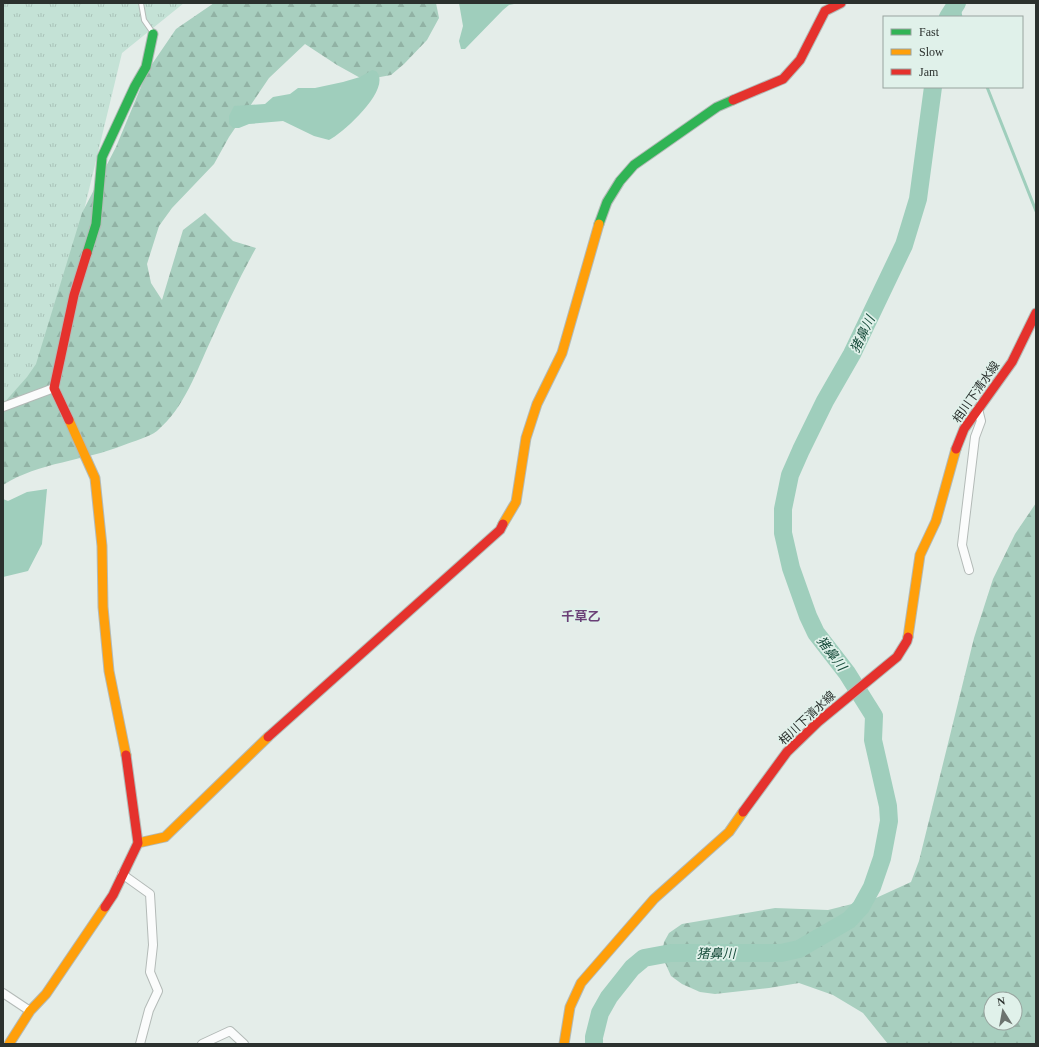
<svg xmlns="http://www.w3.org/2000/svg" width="1039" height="1047" viewBox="0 0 1039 1047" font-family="'Times New Roman','Noto Sans JP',serif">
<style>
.grass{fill:url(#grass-tufts)}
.forest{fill:url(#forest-firs);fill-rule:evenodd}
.water{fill:#9fcebc}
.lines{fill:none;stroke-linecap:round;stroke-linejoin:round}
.stream{stroke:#9fcebc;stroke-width:3}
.river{stroke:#9fcebc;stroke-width:18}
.lane-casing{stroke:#b3bab7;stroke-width:6}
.street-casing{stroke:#b3bab7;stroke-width:10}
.fast-casing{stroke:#b3bab7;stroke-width:11}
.slow-casing{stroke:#b3bab7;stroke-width:11}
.jam-casing{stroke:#b3bab7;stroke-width:11}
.lane{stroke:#fbfcfc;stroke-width:4}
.street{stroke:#fbfcfc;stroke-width:8}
.fast{stroke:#30b455;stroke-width:9}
.slow{stroke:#ff9f0a;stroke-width:9}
.jam{stroke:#e5322d;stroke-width:9}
.labels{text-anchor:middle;stroke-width:3.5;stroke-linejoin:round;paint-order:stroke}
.street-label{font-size:12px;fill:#2b312e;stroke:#e0f1ea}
.water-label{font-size:13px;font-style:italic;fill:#174c3b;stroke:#e0f1ea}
.neighbourhood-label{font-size:13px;font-weight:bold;fill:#6a3f76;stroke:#e0f1ea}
</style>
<defs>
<pattern id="grass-tufts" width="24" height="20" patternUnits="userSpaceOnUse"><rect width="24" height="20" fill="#c4e2d6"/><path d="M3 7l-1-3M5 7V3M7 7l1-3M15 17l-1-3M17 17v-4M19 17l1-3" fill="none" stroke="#a9c2b8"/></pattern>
<pattern id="forest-firs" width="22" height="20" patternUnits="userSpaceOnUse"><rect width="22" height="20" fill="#a8cfbf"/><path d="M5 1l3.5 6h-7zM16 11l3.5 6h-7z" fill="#91b2a4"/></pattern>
</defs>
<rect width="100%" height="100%" fill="#e4ede9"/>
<!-- grass -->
<path class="grass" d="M 3,3 L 184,3 L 122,53 L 44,376 L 3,433 Z"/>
<!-- forest -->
<path class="forest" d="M 214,3 L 436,3 L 439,18 L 427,40 L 404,64 L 391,75 L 364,80 L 337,65 L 305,44 L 269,78 L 229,137 L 214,164 L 172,208 L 159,226 L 147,264 L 151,283 L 162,300 L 183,230 L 205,213 L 233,241 L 256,248 C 239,278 225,309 211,340 C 196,372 185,407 157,431 C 149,437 134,441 124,445 C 85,461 39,462 3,485 L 3,404 L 27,377 L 36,364 L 82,213 L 116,147 L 148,70 L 176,29 Z
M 1036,503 L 1036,1044 L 888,1044 L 863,1013 L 833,995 L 799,983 L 769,988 L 715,994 L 700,992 L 682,984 L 671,976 L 662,956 L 664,942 L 669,933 L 682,924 L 775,908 L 828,910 L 876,898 L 911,882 L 919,861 L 974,638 L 993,579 L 1015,534 ZM 991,999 L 1015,999 L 1015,1023 L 991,1023 Z"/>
<!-- water -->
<path class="water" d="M 459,3 L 519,3 L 509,5 L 503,10 L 465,49 L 461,49 L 459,41 L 463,26 Z
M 372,70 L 376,71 C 393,88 344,132 329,140 L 314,136 L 283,121 L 249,124 L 239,128 L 233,128 L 229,124 L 229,116 L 234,106 L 265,104 L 273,97 L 290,94 L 298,88 L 315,88 L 343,82 L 360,77 Z
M 47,489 L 42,544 L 28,571 L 3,577 L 3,499 L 8,501 L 27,492 Z"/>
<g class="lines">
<!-- stream -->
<path class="stream" d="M 958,3 L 961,17
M 987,87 L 1036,211"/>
<!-- river -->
<path class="river" d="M 948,17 L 957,3
M 594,1044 L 594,1037 L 600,1013 L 609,997 L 632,968 L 644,958 L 671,953 L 781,953 L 799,949 L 849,920 L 861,907 L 872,887 L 882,858 L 889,821 L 888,806 L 873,740 L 874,716 L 847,673 L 816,633 L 808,616 L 791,568 L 783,533 L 783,509 L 790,475 L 801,450 L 825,401 L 852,354 L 904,245 L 918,199 L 933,87"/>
<defs>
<path id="lane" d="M 141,3 L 144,20 L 153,33"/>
<path id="street" d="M 3,407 L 54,388
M 969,570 L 962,545 L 975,437 L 981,421 L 978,409
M 122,874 L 150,894 L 153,945 L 150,972 L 158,991 L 149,1010 L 140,1044
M 3,993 L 30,1011
M 202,1044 L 230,1031 L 244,1044"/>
<path id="fast" d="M 599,224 L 607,202 L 620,181 L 634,165 L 717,107 L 733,100
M 87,253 L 96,224 L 102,157 L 135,86 L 146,67 L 153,34"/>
<path id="slow" d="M 69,420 L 95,478 L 102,546 L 103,607 L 109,671 L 126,755
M 503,524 L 516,502 L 526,438 L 537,404 L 562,353 L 599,224
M 908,637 L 920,555 L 936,521 L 956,449
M 138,843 L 165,837 L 268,737
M 9,1044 L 30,1011 L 46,994 L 105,907
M 564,1044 L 570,1007 L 581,983 L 654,899 L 729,832 L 743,812"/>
<path id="jam" d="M 733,100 L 783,79 L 800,60 L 825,11 L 841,3
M 69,420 L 54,388 L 74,295 L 87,253
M 956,449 L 964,429 L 1012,362 L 1036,313
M 268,737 L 500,530 L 503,524
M 743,812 L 787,752 L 818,722 L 897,657 L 907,641 L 908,637
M 105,907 L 113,895 L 138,843 L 126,755"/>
</defs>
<!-- lane casing -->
<use href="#lane" class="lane-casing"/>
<!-- street casing -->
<use href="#street" class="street-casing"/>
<!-- fast casing -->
<use href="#fast" class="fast-casing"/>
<!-- slow casing -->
<use href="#slow" class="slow-casing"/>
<!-- jam casing -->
<use href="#jam" class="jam-casing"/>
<!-- lane -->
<use href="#lane" class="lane"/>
<!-- street -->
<use href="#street" class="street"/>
<!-- fast -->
<use href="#fast" class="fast"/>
<!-- slow -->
<use href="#slow" class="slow"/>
<!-- jam -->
<use href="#jam" class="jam"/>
</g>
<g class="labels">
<!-- street labels -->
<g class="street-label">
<text transform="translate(976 392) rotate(-55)" y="4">相川下清水線</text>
<text transform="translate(807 718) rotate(-43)" y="4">相川下清水線</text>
</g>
<!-- water labels -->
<g class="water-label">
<text transform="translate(862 334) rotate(-64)" y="5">猪鼻川</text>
<text transform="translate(832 653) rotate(53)" y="5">猪鼻川</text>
<text x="716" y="958">猪鼻川</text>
</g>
<!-- neighbourhood labels -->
<g class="neighbourhood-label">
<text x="581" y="621">千草乙</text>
</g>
</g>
<!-- border -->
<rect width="1039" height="1047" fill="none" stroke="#2b312e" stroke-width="8"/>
<!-- legend -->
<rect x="883" y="16" width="140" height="72" fill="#e0f1ea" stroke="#98a49f"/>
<rect x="891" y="29" width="20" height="6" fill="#30b455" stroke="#98a49f"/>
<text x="919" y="36" font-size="12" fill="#2b312e">Fast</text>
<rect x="891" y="49" width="20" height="6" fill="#ff9f0a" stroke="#98a49f"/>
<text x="919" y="56" font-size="12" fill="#2b312e">Slow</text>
<rect x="891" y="69" width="20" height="6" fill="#e5322d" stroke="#98a49f"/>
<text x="919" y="76" font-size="12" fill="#2b312e">Jam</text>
<!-- north arrow -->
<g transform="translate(1003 1011) rotate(349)"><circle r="19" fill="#e0f1ea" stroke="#98a49f"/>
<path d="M0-3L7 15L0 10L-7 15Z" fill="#6c736f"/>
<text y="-6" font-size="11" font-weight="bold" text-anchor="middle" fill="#2b312e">N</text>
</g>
</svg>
